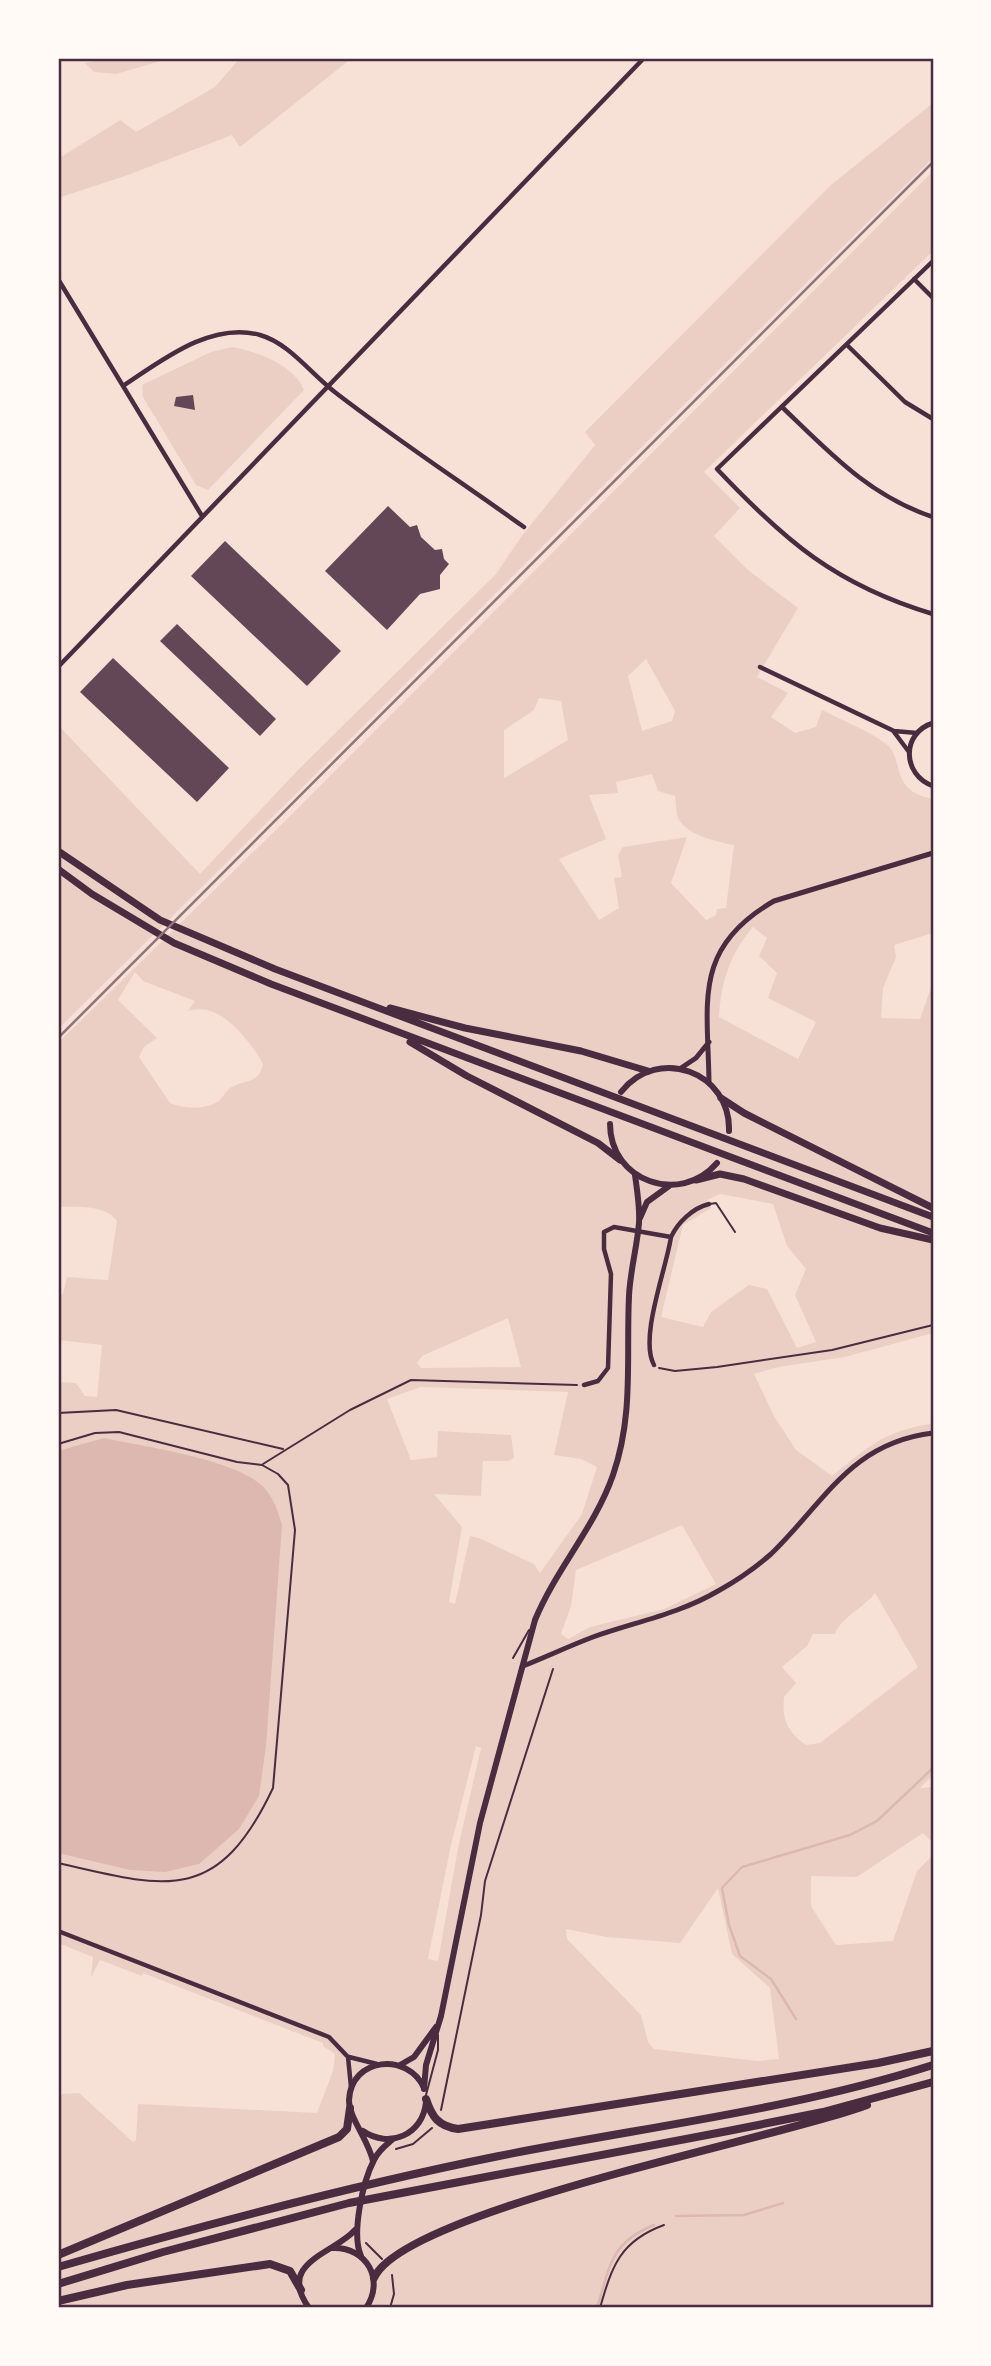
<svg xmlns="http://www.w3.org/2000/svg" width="991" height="2366" viewBox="0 0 991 2366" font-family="Bitter,serif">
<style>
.green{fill:#ebcfc5;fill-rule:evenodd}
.water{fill:#dcb8b0}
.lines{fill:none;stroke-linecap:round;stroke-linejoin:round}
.stream{stroke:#dcb8b0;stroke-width:2.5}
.building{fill:#644757}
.path{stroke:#4a2c40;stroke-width:2}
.service{stroke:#4a2c40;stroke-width:2}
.minor{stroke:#4a2c40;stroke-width:4.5}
.tertiary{stroke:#4a2c40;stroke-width:5}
.secondary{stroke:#4a2c40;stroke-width:6}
.trunk{stroke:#4a2c40;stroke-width:7}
.motorway{stroke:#4a2c40;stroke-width:8}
.rail{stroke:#8f747c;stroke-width:2.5}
.neatline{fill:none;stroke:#4a2c40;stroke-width:2.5}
</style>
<rect width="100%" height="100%" fill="#f7e1d7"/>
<!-- green -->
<path class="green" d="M 111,58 L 171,58 L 116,74 L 94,72 L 85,63 Z
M 240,58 L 352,58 L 240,147 L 232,135 L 125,176 L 58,198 L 58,159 L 120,120 L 136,132 L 215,87 Z
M 933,103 L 933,158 C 639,446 352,741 58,1029 L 58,725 L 200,874 L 297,771 L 496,574 L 521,537 L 595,445 L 585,432 L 831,185 Z
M 933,171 L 933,251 L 704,472 L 740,508 L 714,536 L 748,570 L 798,608 L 757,677 L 788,693 L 771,717 L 795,733 L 816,727 L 822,710 C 843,721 868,730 886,744 C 905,757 888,791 933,799 L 933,933 L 894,945 L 896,957 L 883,988 L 881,1018 L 920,1019 L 933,982 L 933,1333 L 845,1357 L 778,1367 L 754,1374 L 774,1416 L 796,1450 L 832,1476 C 872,1444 881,1433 933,1423 L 933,1775 L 920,1788 L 933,1787 L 933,1843 L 923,1833 L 857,1877 L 811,1876 L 811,1906 L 836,1945 L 893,1941 L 917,1871 L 933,1855 L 933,2308 L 58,2308 L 58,2094 L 79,2093 L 133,2142 L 136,2140 L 138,2104 L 317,2113 L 333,2071 L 335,2054 L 323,2046 L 323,2043 L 143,1973 L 142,1976 L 100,1960 L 91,1977 L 93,1957 L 58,1943 L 58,1382 L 76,1383 L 85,1396 L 97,1397 L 102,1345 L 58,1340 L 58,1295 L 63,1294 L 67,1277 L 108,1280 L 117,1221 C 104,1204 77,1207 58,1207 L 58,1043 L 287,819 ZM 646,659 L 675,711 L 672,721 L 642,731 L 628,676 ZM 539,698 L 561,701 L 568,740 L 504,778 L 504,730 L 534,710 ZM 652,774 L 658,791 L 675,796 C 676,802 676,812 678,818 C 686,835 717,842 734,845 L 726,908 L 717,909 L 716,915 L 706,920 L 671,883 L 687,837 L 623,847 L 618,855 L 622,877 L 614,878 L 619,908 L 599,920 L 559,859 L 606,839 L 589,795 L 618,793 L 616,782 ZM 753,927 L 767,938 L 759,956 L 777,973 L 768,998 L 816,1022 L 798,1059 L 719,1017 C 721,982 730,954 753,927 ZM 135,972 L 143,981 L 195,1001 L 188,1011 C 220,1001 246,1037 261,1060 L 263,1065 C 257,1086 243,1079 230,1088 C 225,1092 223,1097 219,1101 C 205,1110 185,1109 170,1103 L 139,1057 L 144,1047 L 157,1038 L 118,1000 ZM 720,1194 L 773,1204 L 787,1246 L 806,1269 L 795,1295 L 816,1342 L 797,1348 L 767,1289 L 749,1285 L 711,1312 L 703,1327 L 661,1317 L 683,1225 L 711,1208 L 707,1200 ZM 508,1318 L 521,1367 L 421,1368 L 417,1363 L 422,1356 ZM 421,1387 L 568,1392 L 554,1455 L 581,1459 L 597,1467 L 582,1514 L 540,1573 L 534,1564 L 479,1538 L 470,1536 L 455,1604 L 449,1602 L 462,1527 L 434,1494 L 481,1496 L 483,1461 L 508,1461 L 514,1458 L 511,1435 L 438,1431 L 437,1457 L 411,1460 L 387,1399 ZM 682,1525 L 716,1584 L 664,1609 L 590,1627 L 568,1639 L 561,1634 L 571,1606 L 576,1570 ZM 875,1593 L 918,1667 L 820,1743 L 806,1745 C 787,1732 782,1719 784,1697 L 796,1683 L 782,1667 L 807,1646 L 813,1634 L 835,1634 C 840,1618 865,1607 875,1593 ZM 476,1746 L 481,1748 L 458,1848 L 438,1961 L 428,1959 L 451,1845 ZM 718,1888 L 732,1954 L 770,1988 L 779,2059 L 758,2061 L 654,2049 L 648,2042 L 641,2015 L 567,1939 L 566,1929 L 607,1937 L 680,1943 Z
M 232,347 C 257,351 295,366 304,390 L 208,490 L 196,485 L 143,397 L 142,385 L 211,352 Z"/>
<!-- water -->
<path class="water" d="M 104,1438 C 146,1447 227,1458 259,1483 C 273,1494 277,1509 282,1525 L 266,1746 L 259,1796 L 239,1829 L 199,1864 L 165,1872 L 130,1870 L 58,1853 L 58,1451 Z"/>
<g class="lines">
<!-- stream -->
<path class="stream" d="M 796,2019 L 771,1979 L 740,1956 L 729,1925 L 722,1888 L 742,1867 L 850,1835 L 877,1821 L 933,1768
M 676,2216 L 744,2215 L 783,2203
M 597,2308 C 610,2266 610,2243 654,2225"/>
</g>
<!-- building -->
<path class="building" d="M 193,395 L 195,410 L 174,406 L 176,397 Z
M 388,506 L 410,527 L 417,525 L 421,537 L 435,550 L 442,549 L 444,559 L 449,564 L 440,575 L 440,589 L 420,594 L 387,630 L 325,571 Z
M 225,541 L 341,651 L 307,686 L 191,576 Z
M 177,624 L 276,719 L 260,736 L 160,641 Z
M 113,658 L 229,768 L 197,802 L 80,692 Z"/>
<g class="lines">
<!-- path -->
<path class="path" d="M 659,1368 L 675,1371 L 717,1367 L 832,1350 L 933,1325
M 58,1413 L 116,1410 L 283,1449
M 58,1444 L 95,1433 L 119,1432 L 237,1462 L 262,1465 L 278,1474 L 288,1485 L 295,1530 L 273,1788 C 218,1904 168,1889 58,1863
M 263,1464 L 350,1410 L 411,1380 L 577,1385
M 441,2110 L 481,1915 L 485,1881 L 553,1669
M 396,2149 L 413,2144 L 432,2128
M 366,2243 L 382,2259
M 390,2308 L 394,2294 L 392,2275
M 600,2308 C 612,2266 620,2241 664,2225"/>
<!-- service -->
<path class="service" d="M 710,1204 L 716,1203 L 735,1232
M 513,1658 L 529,1630
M 426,2095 L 438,2050 L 438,2035"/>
<!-- minor -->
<path class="minor" d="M 933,261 L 717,469 C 785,541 836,585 933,614
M 58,279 L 202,516
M 914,279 L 933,298
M 847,345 L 905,402 L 933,419
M 123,386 C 161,361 211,321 260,335 C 289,343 312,375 336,393 C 397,440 461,482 524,527
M 782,407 C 829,452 869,496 933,517
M 58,667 L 644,58
M 760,667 L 894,731 L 917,733
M 894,732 L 909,752
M 654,1365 C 639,1338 666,1270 671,1237 C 678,1222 693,1208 709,1204
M 584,1385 L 598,1381 L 608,1368 L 611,1274 L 604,1249 L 604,1232 L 614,1227 L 671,1237
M 58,1931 L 329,2037 L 348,2057 L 351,2087
M 349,2057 L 377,2064"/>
<!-- tertiary -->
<path class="tertiary" d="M 933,723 C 901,733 902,775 933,786
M 681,1068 L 696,1058 L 709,1042
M 709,1082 C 708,1002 692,948 774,901 L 933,853
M 523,1666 C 546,1657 569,1646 593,1637 C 635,1622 679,1614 718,1591 C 736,1581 755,1568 771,1554 C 825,1502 850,1443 933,1433"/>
<!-- secondary -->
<path class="secondary" d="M 621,1092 C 658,1045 731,1072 729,1131
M 610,1124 C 610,1181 680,1206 717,1163
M 640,1218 L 647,1202 L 669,1186
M 400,2065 L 414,2057 L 436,2027
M 424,2089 L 426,2065 L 441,2016 L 480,1823 L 535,1620 C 556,1569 595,1527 613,1475 C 634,1414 626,1359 629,1296 C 630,1272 637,1247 639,1223 C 640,1207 637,1190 635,1175
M 363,2131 C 389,2149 423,2135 426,2102
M 373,2161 C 368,2139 349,2118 349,2100 C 351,2057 408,2052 424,2088
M 333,2248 C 367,2247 385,2280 366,2308
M 361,2256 C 351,2234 363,2181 374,2160 C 378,2151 385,2146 393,2139
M 309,2308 C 276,2262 334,2254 355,2230"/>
<!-- trunk -->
<path class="trunk" d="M 58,851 L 160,920 L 275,969 L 933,1217
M 58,869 L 92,894 L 174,943 L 271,984 L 933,1233
M 390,1008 L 465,1028 L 581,1051 L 648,1071
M 410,1042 L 467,1076 L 598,1143 L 620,1160
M 721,1098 L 744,1113 L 933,1208
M 696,1180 L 720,1174 L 744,1179 L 880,1228 L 933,1240"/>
<!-- motorway -->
<path class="motorway" d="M 426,2099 C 432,2117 438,2126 458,2129 L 878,2063 L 933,2051
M 58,2255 L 339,2137 L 347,2129 L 350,2108
M 58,2267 C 203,2225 350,2186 499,2156 C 644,2127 792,2110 933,2065
M 374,2278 C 404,2210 784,2137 867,2105
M 58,2284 L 163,2252 L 349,2203 L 728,2131 L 823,2112 L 933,2082
M 58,2301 L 127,2285 L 270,2264 L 290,2271 L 301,2290"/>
<!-- rail -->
<path class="rail" d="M 58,1038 L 933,162"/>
</g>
<!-- border -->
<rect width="991" height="2366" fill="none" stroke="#fffaf5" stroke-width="119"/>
<rect x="60" y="60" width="872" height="2246" class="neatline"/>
</svg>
